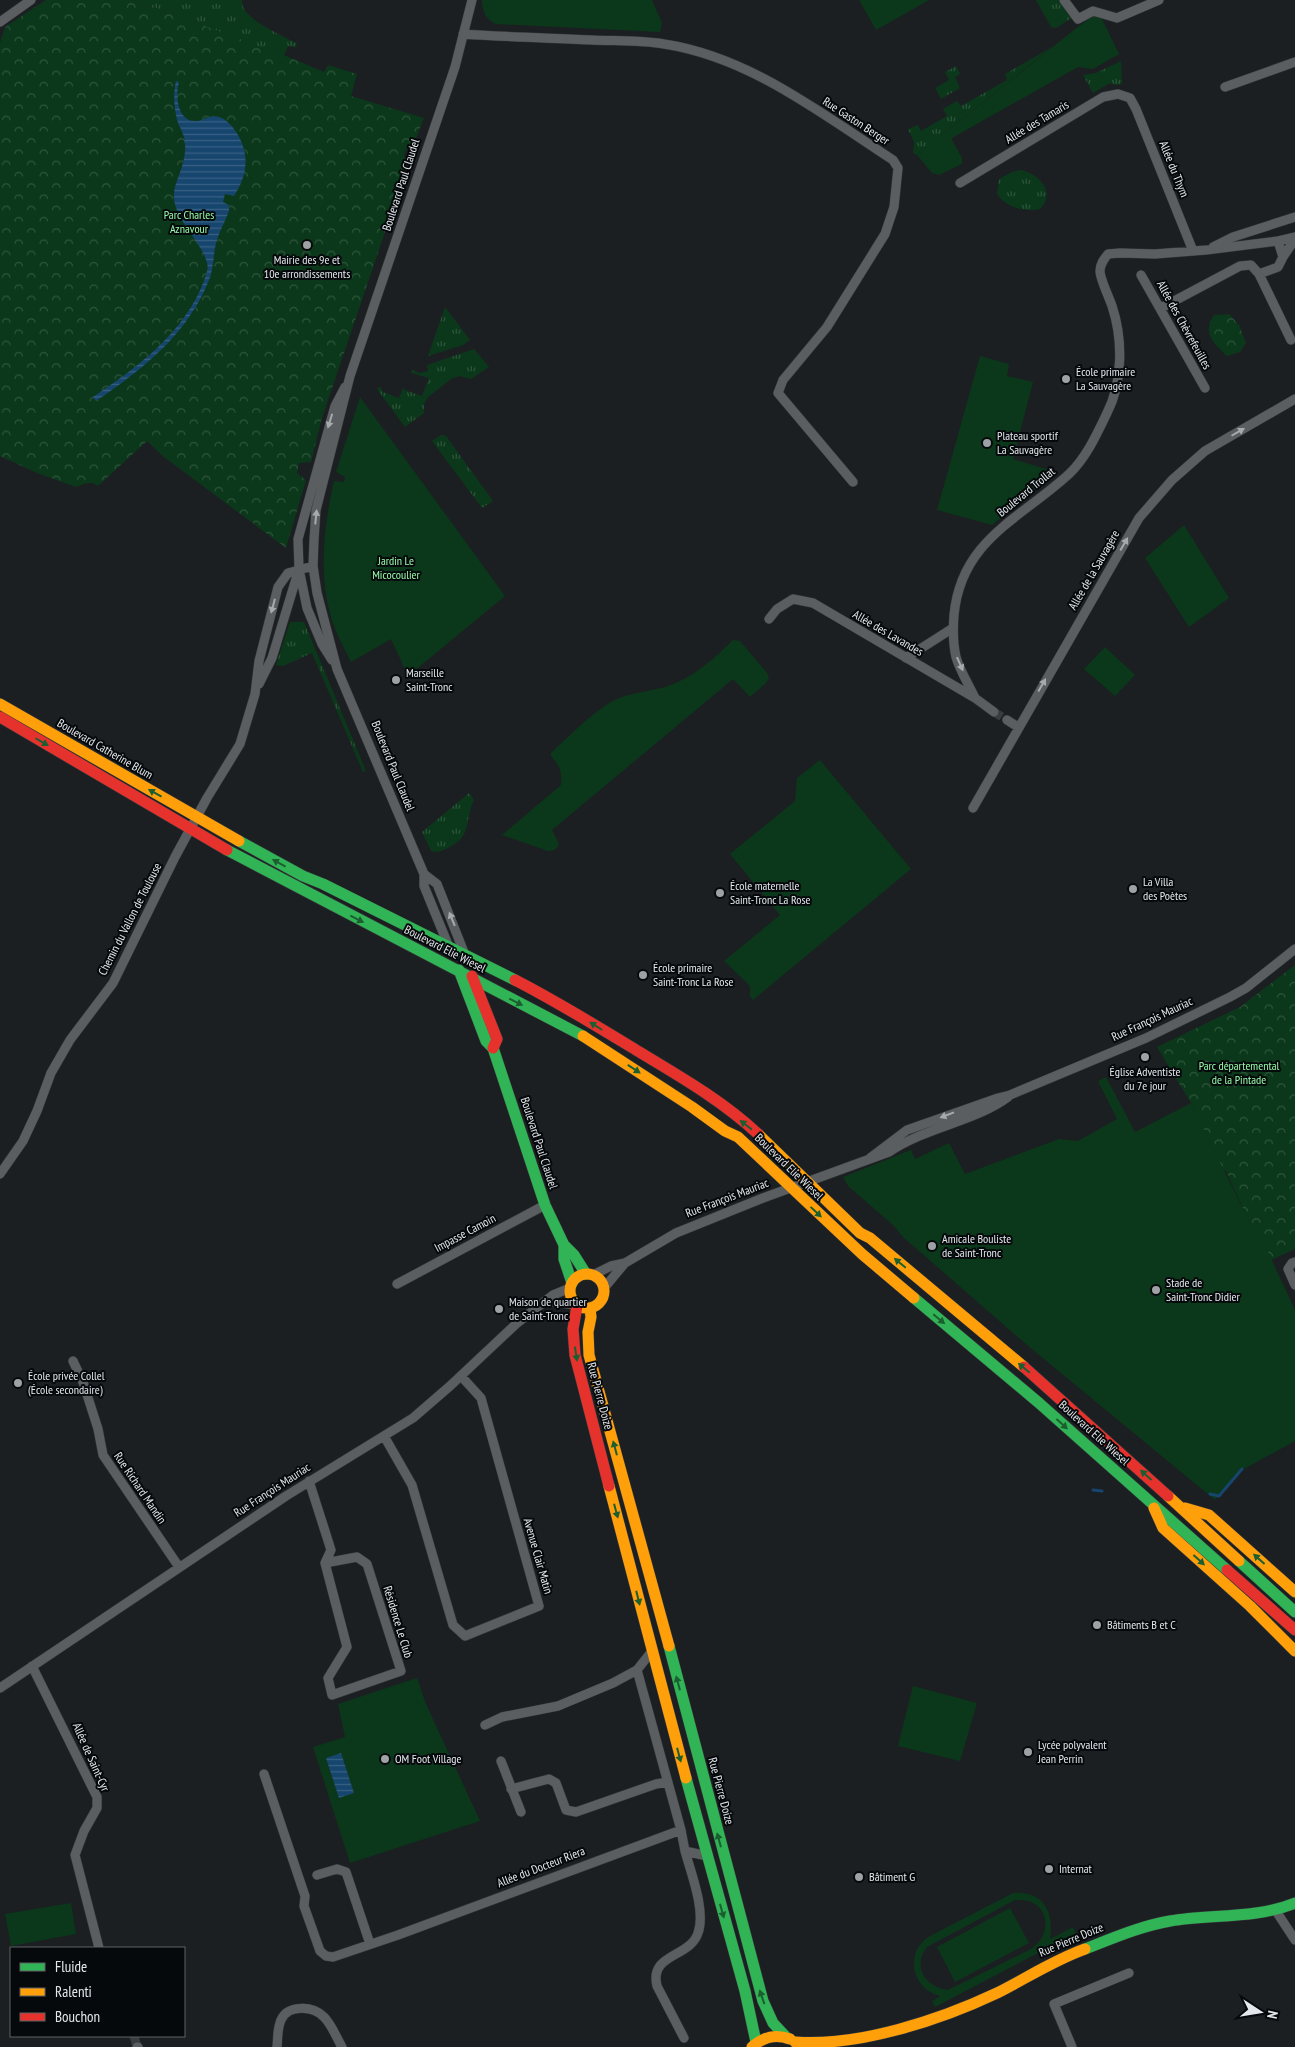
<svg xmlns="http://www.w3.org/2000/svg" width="1295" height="2047" viewBox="0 0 1295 2047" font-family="'PT Sans Narrow',sans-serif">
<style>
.grass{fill:url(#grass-tufts)}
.park{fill:url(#park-crowns)}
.garden{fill:#0b381a;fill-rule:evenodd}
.water{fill:url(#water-rules)}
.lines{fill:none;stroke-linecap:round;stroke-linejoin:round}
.stream{stroke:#16456e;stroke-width:3}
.street-tunnel{stroke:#393d40;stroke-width:9;stroke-dasharray:9 4.5;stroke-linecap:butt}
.street-casing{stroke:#36393c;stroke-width:10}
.fast-casing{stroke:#36393c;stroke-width:12}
.slow-casing{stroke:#36393c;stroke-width:12}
.jam-casing{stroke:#36393c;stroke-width:12}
.street{stroke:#5b5e60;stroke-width:9}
.fast{stroke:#30b455;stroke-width:11}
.slow{stroke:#ff9f0a;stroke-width:11}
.jam{stroke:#e5322d;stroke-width:11}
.oneway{fill:#a6aaad}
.oneway2{fill:#1b5e30}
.poi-dot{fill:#9ea2a5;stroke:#06090b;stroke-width:2}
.labels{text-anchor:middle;stroke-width:4;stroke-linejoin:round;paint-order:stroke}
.street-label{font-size:12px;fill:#e4e8ec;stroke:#06090b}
.park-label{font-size:12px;fill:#96fba9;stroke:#06090b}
.poi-label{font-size:12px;fill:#e4e8ec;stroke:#06090b;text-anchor:start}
</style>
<defs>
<pattern id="grass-tufts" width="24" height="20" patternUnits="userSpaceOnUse" patternTransform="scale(1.25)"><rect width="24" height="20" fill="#0b381a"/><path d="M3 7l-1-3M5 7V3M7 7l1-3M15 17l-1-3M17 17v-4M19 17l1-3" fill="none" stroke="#2e553b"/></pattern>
<pattern id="park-crowns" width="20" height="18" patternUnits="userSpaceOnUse" patternTransform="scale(1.25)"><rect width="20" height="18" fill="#0b381a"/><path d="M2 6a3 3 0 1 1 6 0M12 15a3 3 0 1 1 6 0" fill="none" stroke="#2e553b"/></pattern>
<pattern id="water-rules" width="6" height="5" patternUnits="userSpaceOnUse" patternTransform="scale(1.25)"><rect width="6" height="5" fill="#16456e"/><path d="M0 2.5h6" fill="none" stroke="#386083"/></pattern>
</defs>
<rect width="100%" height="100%" fill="#1b1f22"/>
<!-- grass -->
<path class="grass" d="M 135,0 L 242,0 C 240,19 281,34 296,43 L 297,46 L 295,47 L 288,46 L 284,56 Z
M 1036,0 L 1059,0 L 1073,17 L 1056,28 L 1051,27 Z
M 1052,47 L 917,155 L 913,153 L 914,142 L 908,129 L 918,125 L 921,131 L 947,116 L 943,109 L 957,101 L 961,106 L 1007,80 L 1005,74 Z
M 1121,61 L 1122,84 L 1116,85 L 1110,83 L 1093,93 L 1083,75 L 1096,73 Z
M 956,66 L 960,74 L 955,77 L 960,88 L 941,99 L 935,88 L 949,80 L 945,72 Z
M 1021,170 C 1040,174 1056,193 1040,209 C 1024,212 1007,208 997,194 L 999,179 L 1012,172 Z
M 445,307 L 470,340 L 463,345 L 428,356 Z
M 474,349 L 489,367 L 471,379 L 459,376 L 451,379 L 428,397 L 424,404 L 424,413 L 405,427 L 377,389 L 380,386 L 383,392 L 399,398 L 403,388 L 405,390 L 422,396 L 429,378 L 411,373 L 412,370 L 420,373 L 428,371 L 427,365 Z
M 441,435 L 446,436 L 493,501 L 482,508 L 432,441 Z
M 290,622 L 304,622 L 366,771 L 363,772 L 312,653 L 283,666 L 276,665 Z
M 469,793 L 474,800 C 463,823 474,836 446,849 C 441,851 438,853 431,851 L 422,832 Z"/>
<!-- park -->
<path class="park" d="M 46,0 L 135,0 L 291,58 L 324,72 L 328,65 L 357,74 L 351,96 L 424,118 L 416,138 L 413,140 L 412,144 L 408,145 L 404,155 L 407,167 L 322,418 L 311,462 L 299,463 L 297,473 L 306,480 L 286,548 L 164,457 L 147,441 L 98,486 C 92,480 83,484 76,487 L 37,473 L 0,456 L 0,43 L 5,27 Z
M 1229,314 L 1239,325 L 1246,343 L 1240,352 L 1227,356 C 1213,343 1202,333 1214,315 Z
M 1295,965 L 1295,1249 L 1271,1260 L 1255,1225 L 1251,1226 L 1226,1171 L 1222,1168 L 1191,1103 L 1157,1047 L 1240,1007 Z"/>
<!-- garden -->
<path class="garden" d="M 482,0 L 652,0 L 662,23 L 660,32 L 496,24 C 486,20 482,11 482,0 Z
M 859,0 L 929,0 L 876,30 Z
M 1095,15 L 1101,17 L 1119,54 L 1093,69 L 1078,67 L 952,138 L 952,140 L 962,158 L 962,164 L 939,175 L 932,173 L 917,155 L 1079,26 Z
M 980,356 L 1009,364 L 1007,376 L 1033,382 L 1013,459 L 1056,472 L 992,525 L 937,510 Z
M 360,397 L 505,596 L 408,676 L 391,639 L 351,662 C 346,652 340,641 336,631 C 317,585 323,528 334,481 L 344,482 L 345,477 L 336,472 Z
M 1184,525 L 1229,598 L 1189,627 L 1145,558 Z
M 733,640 L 740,641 L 767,673 L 769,678 L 766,683 L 750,697 L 733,679 L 552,830 L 559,844 L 555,850 L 548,851 L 502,835 L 561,785 C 562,772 560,766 551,756 L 551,753 C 566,739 595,710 613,701 C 629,692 650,692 668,686 C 694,677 714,659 733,640 Z
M 1105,647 L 1135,675 L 1115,696 L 1084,669 Z
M 820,760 L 911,869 L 753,1000 L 750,996 L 750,986 L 724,961 L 780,915 L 730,854 L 795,801 L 797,778 Z
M 1106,1077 L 1135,1132 L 1191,1103 L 1251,1225 L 1255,1224 L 1295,1310 L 1295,1441 L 1240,1471 L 1215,1500 L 1027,1345 L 903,1237 L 894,1226 L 848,1186 L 843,1177 L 911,1150 L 915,1159 L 949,1143 L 965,1174 L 1059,1139 L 1078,1141 L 1117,1119 L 1098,1081 Z
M 417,1678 L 426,1704 L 480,1821 L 350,1863 L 313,1747 L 345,1737 L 338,1704 Z
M 913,1686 L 977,1703 L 960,1761 L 898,1746 Z
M 1013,1893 C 1044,1891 1054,1912 1050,1939 L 1073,1927 L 1076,1933 L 935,2007 L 932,2001 L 940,1996 C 911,1989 904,1951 930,1936 ZM 1015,1900 C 1022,1900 1029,1900 1035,1904 C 1052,1916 1047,1939 1031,1949 L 948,1990 C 925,1987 912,1966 927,1947 Z
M 71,1903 L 76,1934 L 11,1946 L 5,1914 Z
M 1010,1908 L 1029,1943 L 955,1982 L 937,1947 Z"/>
<!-- water -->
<path class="water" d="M 176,81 L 179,82 C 175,95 177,123 197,121 C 205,120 209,114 219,117 C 228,120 233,127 238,135 C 250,156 247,176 234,196 L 225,194 L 223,202 L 229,205 L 229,211 C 225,222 219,232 216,243 C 213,255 214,268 209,280 C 188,334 142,370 96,401 L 93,397 C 138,367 184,333 204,281 C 206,274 209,269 207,263 C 202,242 177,223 174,199 C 172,183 187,166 185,144 C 185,136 181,130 178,123 C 174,110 173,95 176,81 Z
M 341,1753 L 354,1793 L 339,1798 L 326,1758 Z"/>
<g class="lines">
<!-- stream -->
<path class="stream" d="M 1093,1490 L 1102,1491
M 1210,1494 L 1219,1496 L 1242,1469"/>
<!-- street-tunnel -->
<path class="street-tunnel" d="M 994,712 L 1007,720
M 134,2036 L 137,2047"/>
<defs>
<path id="street" d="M 1064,0 L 1078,19 L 1093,11 L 1117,18 L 1159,0
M 0,22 L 31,0
M 463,34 C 506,37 549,38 592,40 C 616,41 641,40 664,44 C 750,57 822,114 893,160 L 898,168 L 894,207 L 885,234 L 827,327 L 783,380 L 778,393 L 853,482
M 1225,87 L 1295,62
M 960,183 L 1103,97 L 1118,94 L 1130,98 L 1136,109 L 1193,251
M 1278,241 L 1283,257 L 1291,245 L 1292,238
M 1213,247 L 1233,237 L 1295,217
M 1283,257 L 1278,267 L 1259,274 L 1291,340
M 1141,275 L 1205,388
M 1161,308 L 1240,266 L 1251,265 L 1259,274
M 769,619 L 777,609 L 793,599 L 813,603 L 975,698 L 994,712
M 906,658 L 953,628
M 332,660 L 322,644 L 307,608 L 299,569 L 298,539 L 335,406 L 345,387
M 259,684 L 272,658 L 299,569
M 975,698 C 969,685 960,671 956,657 C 953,644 953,628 954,615 C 961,540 1020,519 1069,474 C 1086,458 1097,434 1107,413 C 1123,382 1123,339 1112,306 C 1109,297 1100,279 1100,271 C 1100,264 1104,259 1108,254 L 1120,253 L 1155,254 L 1206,250 L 1278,241 L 1295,237
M 1007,720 L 1018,727
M 973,808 L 1139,518 L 1172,480 L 1205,451 L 1295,399
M 424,874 L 437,884 L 465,955
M 449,947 L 424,886 L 424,874 L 337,669 L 317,593 L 313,566 L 314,540 L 316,510 L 350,376 L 455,67 L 472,0
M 870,1158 L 907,1130 L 998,1098 L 1010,1095 L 1146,1038 L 1230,997 L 1246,988 L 1295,949
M 0,1174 L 23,1141 L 37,1111 L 51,1073 L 70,1040 L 113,983 L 175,857 L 207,798 L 240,744 L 255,694 L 259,661 L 278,587 L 288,573 L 313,566
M 1295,1262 L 1292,1263 L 1288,1269 L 1295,1285
M 593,1275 L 611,1266 L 625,1263 L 676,1233 L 763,1198 L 889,1152 C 926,1127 974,1122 1008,1097
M 397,1284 L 545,1205
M 604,1288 L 625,1263
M 547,1301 L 576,1305
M 73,1361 L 83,1382 L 98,1429 L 103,1455 L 179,1567
M 384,1436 L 412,1485 L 453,1625 L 465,1636 L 539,1606 L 481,1398 L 461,1376
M 309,1481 L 331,1550 L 325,1563 L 347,1647 L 328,1678 L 332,1695 L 401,1671 L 367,1564 L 357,1557 L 325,1563
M 652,1651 L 637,1670 L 681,1830
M 32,1666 L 97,1797 L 97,1808 L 84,1831 L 75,1855 L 99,1948
M 0,1688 L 286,1496 L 413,1418 L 450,1386 L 516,1324 L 553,1295 L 570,1288
M 485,1725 L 502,1717 L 558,1706 L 613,1683 L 637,1670
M 501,1761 L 521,1812
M 264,1774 L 305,1896 L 304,1906 L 320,1951 L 326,1956 L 333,1957 L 398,1935 L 681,1830 L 685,1851 L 707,1856
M 511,1789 L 549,1779 L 556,1783 L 566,1810 L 576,1812 L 656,1784 L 668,1782
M 317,1875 L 337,1869 L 346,1872 L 370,1944
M 1276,1911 L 1295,1940
M 684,2038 L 657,1986 C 649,1953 690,1958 698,1933 C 706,1911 691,1873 685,1851
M 137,2047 L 138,2047
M 277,2047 C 278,2038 277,2029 281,2020 C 288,2004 313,2006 324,2017 C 332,2025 336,2037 342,2047
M 1072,2047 L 1054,2004 L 1129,1973"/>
<path id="fast" d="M 239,841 L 303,876 L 323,884 L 515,980
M 227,850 L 583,1036
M 459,970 L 486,1041 L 493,1048 L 545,1205 L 564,1245 L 574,1255 L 586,1274
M 564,1245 L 564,1259 L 572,1283
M 914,1298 L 1039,1403 L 1227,1570
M 1239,1561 L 1295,1612
M 669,1646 L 763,2001 L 773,2023 L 787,2038
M 686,1778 L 745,1991 L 756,2042
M 1085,1949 C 1113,1938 1141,1926 1170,1921 C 1211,1914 1256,1919 1295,1903"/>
<path id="slow" d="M 0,704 L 239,841
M 583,1036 L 692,1107 L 725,1131 L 738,1137 L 862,1254 L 914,1298
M 758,1134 L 860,1233 L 870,1238 L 1024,1367
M570 1291a17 17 0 1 1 34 0a17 17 0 1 1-34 0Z
M 590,1309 L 591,1317 L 588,1332 L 589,1355 L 669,1646
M 609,1486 L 686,1778
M 1168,1496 L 1239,1561
M 1154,1508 L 1163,1528 L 1250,1606 L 1295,1651
M 1185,1508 L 1209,1515 L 1295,1592
M 795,2042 C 858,2047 940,2020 997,1993 C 1027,1978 1054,1960 1085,1949
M 752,2047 C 763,2037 776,2034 790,2039"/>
<path id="jam" d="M 0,717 L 227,850
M 472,976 L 497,1039 L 493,1048
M 515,980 C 558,1002 600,1028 641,1053 C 681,1077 724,1102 758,1134
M 577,1306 L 573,1329 L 575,1355 L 609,1486
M 1024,1367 L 1168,1496
M 1227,1570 L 1295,1630"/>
</defs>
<!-- street casing -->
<use href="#street" class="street-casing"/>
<!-- fast casing -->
<use href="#fast" class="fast-casing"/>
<!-- slow casing -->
<use href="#slow" class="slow-casing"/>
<!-- jam casing -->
<use href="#jam" class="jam-casing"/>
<!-- street -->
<use href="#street" class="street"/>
<!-- fast -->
<use href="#fast" class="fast"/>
<!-- slow -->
<use href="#slow" class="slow"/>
<!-- jam -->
<use href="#jam" class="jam"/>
</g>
<!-- one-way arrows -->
<defs><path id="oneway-solid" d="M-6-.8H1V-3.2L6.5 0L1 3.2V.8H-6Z" transform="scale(1.25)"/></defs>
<g class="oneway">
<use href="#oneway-solid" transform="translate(330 421) rotate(107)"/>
<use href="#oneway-solid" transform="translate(1238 432) rotate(-30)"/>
<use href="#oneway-solid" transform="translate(316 517) rotate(-84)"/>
<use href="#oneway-solid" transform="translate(1124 544) rotate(-60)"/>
<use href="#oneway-solid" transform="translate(273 606) rotate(105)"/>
<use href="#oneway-solid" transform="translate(960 664) rotate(66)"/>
<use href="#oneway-solid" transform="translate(1042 685) rotate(-60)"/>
<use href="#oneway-solid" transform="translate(452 919) rotate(-112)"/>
<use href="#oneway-solid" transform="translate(947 1115) rotate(159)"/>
</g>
<g class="oneway2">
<use href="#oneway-solid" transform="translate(42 742) rotate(30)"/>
<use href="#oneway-solid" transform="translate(155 793) rotate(-151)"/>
<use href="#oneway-solid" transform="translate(279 863) rotate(-151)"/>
<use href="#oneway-solid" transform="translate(357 919) rotate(27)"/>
<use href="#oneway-solid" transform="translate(516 1002) rotate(27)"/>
<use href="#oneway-solid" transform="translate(596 1026) rotate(-148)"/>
<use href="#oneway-solid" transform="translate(634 1069) rotate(33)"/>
<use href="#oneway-solid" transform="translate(746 1125) rotate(-142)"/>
<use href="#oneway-solid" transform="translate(816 1212) rotate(43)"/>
<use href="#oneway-solid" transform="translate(900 1263) rotate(-140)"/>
<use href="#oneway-solid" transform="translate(939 1319) rotate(40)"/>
<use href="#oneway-solid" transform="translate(576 1354) rotate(81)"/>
<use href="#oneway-solid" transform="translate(1024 1368) rotate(-140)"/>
<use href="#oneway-solid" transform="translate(1062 1424) rotate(42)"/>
<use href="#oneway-solid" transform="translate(615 1448) rotate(-105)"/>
<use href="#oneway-solid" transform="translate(1146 1475) rotate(-138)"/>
<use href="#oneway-solid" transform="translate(616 1511) rotate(75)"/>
<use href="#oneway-solid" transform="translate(1259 1559) rotate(-138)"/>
<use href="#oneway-solid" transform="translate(1199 1560) rotate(42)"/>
<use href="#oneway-solid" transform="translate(638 1598) rotate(76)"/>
<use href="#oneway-solid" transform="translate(678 1683) rotate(-105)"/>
<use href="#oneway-solid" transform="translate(679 1755) rotate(75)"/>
<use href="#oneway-solid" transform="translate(719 1840) rotate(-105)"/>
<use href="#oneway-solid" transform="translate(722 1911) rotate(74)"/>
<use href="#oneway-solid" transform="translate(762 1997) rotate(-109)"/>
</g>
<!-- markers -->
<g class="poi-dot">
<circle cx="307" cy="245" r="5"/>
<circle cx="1066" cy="379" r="5"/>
<circle cx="987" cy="443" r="5"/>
<circle cx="396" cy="680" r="5"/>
<circle cx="1133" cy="889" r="5"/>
<circle cx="720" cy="893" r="5"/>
<circle cx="643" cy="975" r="5"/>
<circle cx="1145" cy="1057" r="5"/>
<circle cx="932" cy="1246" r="5"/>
<circle cx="1156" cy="1290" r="5"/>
<circle cx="499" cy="1309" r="5"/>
<circle cx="18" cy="1383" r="5"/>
<circle cx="1097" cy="1625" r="5"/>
<circle cx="1028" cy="1752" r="5"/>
<circle cx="385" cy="1759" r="5"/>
<circle cx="1049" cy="1869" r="5"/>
<circle cx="859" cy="1877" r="5"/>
</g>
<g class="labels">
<!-- street labels -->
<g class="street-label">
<text transform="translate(856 121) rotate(33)" y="4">Rue Gaston Berger</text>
<text transform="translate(1037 122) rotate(-31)" y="4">Allée des Tamaris</text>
<text transform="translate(1174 169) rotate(68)" y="4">Allée du Thym</text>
<text transform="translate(401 185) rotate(-72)" y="4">Boulevard Paul Claudel</text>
<text transform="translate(1184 325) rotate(61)" y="4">Allée des Chèvrefeuilles</text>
<text transform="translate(1026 492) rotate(-39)" y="4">Boulevard Trollat</text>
<text transform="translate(1094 570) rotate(-60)" y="4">Allée de la Sauvagère</text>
<text transform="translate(888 633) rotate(30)" y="4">Allée des Lavandes</text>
<text transform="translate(105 749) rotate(30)" y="4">Boulevard Catherine Blum</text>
<text transform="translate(393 766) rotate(68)" y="4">Boulevard Paul Claudel</text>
<text transform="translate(130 919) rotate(-63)" y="4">Chemin du Vallon de Toulouse</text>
<text transform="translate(445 949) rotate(27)" y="4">Boulevard Elie Wiesel</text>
<text transform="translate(1152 1019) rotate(-25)" y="4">Rue François Mauriac</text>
<text transform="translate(539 1143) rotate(72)" y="4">Boulevard Paul Claudel</text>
<text transform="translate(789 1167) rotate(44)" y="4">Boulevard Elie Wiesel</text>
<text transform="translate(727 1198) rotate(-21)" y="4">Rue François Mauriac</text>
<text transform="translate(465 1233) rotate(-28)" y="4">Impasse Camoin</text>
<text transform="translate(600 1396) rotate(75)" y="4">Rue Pierre Doize</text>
<text transform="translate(1094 1433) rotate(42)" y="4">Boulevard Elie Wiesel</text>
<text transform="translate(140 1488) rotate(56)" y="4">Rue Richard Mandin</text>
<text transform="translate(272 1490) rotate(-33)" y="4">Rue François Mauriac</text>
<text transform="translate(538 1556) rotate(74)" y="4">Avenue Clair Matin</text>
<text transform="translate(398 1622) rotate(73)" y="4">Résidence Le Club</text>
<text transform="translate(91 1757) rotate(66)" y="4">Allée de Saint-Cyr</text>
<text transform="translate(721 1791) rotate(75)" y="4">Rue Pierre Doize</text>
<text transform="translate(541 1867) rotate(-21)" y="4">Allée du Docteur Riera</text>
<text transform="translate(1071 1940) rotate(-23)" y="4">Rue Pierre Doize</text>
</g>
<!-- park labels -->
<g class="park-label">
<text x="189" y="219">Parc Charles<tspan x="189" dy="14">Aznavour</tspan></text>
<text x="396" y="565">Jardin Le<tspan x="396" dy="14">Micocoulier</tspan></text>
<text x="1239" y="1070">Parc départemental<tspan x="1239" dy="14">de la Pintade</tspan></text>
</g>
<!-- poi labels -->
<g class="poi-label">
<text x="307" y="264" text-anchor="middle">Mairie des 9e et<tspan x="307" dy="14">10e arrondissements</tspan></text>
<text x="1076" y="376">École primaire<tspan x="1076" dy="14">La Sauvagère</tspan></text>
<text x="997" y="440">Plateau sportif<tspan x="997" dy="14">La Sauvagère</tspan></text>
<text x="406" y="677">Marseille<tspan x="406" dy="14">Saint-Tronc</tspan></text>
<text x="1143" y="886">La Villa<tspan x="1143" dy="14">des Poètes</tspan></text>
<text x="730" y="890">École maternelle<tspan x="730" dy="14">Saint-Tronc La Rose</tspan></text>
<text x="653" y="972">École primaire<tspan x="653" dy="14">Saint-Tronc La Rose</tspan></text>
<text x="1145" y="1076" text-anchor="middle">Église Adventiste<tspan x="1145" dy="14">du 7e jour</tspan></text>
<text x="942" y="1243">Amicale Bouliste<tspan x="942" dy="14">de Saint-Tronc</tspan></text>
<text x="1166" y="1287">Stade de<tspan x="1166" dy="14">Saint-Tronc Didier</tspan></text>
<text x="509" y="1306">Maison de quartier<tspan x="509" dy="14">de Saint-Tronc</tspan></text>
<text x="28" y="1380">École privée Collel<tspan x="28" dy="14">(École secondaire)</tspan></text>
<text x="1107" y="1629">Bâtiments B et C</text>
<text x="1038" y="1749">Lycée polyvalent<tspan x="1038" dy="14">Jean Perrin</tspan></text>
<text x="395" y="1763">OM Foot Village</text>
<text x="1059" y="1873">Internat</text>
<text x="869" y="1881">Bâtiment G</text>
</g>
</g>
<!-- legend -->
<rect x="10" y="1947" width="175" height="90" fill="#06090b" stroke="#5f6265"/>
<rect x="20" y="1963" width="25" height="8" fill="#30b455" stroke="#5f6265"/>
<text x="55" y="1972" font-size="15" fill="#e4e8ec">Fluide</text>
<rect x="20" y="1988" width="25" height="8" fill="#ff9f0a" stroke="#5f6265"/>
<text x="55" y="1997" font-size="15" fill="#e4e8ec">Ralenti</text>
<rect x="20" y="2013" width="25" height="8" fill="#e5322d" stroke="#5f6265"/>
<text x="55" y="2022" font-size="15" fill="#e4e8ec">Bouchon</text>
<!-- north arrow -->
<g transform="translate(1260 2012) rotate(102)" stroke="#06090b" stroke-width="4" paint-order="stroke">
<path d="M0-4L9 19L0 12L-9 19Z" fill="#e4e8ec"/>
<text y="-8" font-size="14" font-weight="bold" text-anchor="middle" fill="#e4e8ec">N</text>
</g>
</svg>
